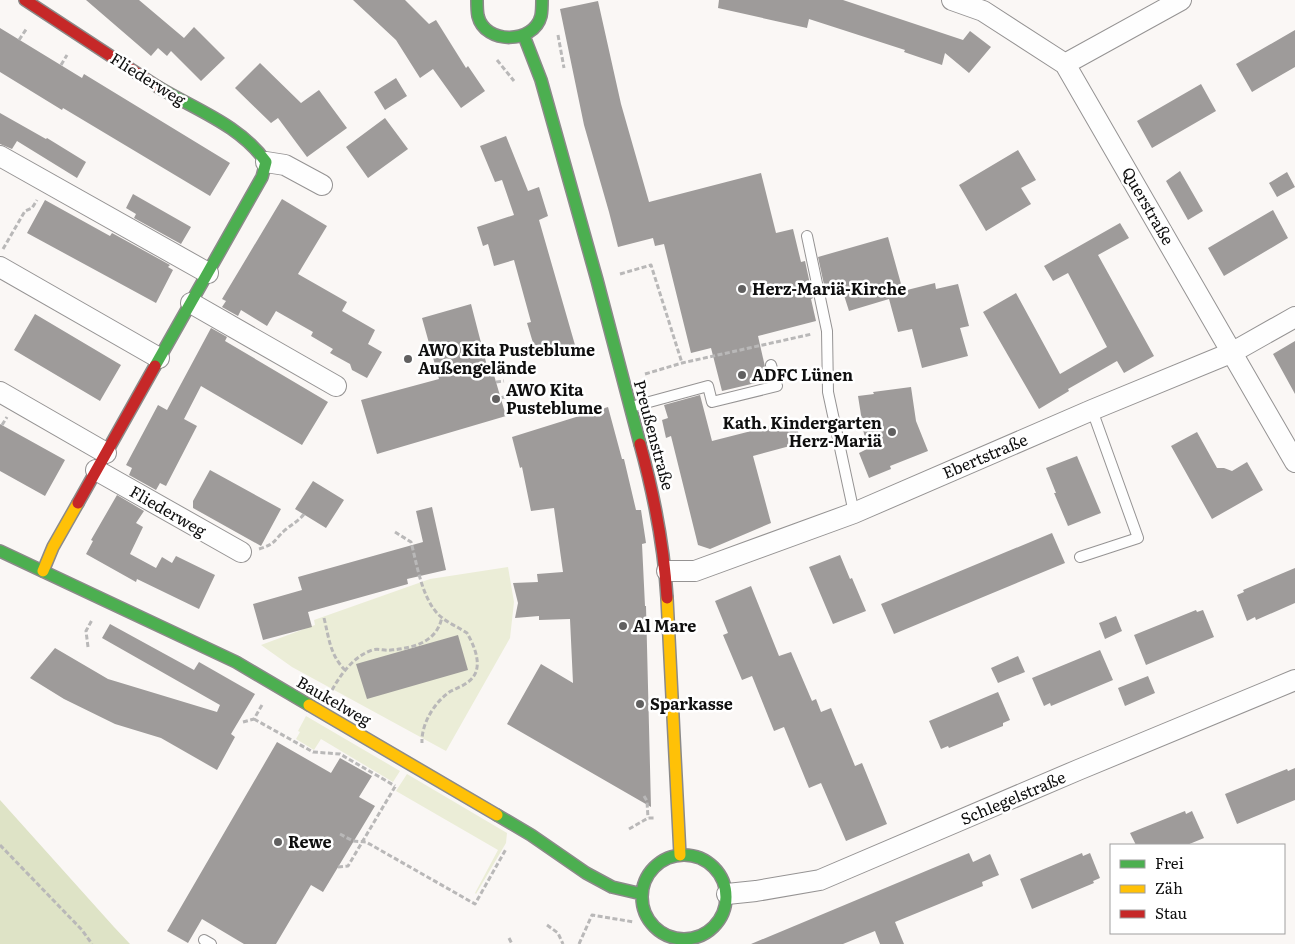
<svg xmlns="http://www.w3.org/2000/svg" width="1295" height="944" viewBox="0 0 1295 944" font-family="Literata,serif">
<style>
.green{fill:#ebedd7}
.forest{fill:#dee3c6}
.building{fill:#9e9b9a}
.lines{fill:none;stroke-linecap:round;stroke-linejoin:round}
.lane-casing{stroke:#959393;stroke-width:12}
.street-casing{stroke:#959393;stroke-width:22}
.fast-casing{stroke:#8b8a89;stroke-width:14}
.slow-casing{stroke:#8b8a89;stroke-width:14}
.jam-casing{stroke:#8b8a89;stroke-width:14}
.path{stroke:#b9b8b8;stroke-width:3;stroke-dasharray:5 2.5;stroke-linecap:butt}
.lane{stroke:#fefefe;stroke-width:10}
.street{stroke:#fefefe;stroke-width:20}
.fast{stroke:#4caf50;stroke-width:11}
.slow{stroke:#ffc107;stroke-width:11}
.jam{stroke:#c62828;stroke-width:11}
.poi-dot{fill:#616060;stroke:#fff;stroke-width:2}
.labels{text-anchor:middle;stroke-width:5;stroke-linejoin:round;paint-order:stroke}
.street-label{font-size:16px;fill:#0f0f0f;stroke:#fff}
.poi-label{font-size:16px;font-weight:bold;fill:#0f0f0f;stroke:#fff;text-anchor:start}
</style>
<rect width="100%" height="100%" fill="#faf7f5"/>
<!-- green -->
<path class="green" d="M 508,567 L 514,602 L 510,638 L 446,751 L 292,667 L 261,645 L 315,625 L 314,620 L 430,579 Z
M 306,716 L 400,771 L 393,782 L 321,739 L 314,750 L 296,739 L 300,732 L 298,731 Z
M 407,774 L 507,833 L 506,843 L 476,894 L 475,893 L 498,850 L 396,791 Z"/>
<!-- forest -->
<path class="forest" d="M 0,800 L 114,927 L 130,944 L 0,944 Z"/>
<!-- building -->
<path class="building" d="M 86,0 L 139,0 L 184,38 L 194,27 L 225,58 L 201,81 L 171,51 L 167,56 L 158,48 L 151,56 Z
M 353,0 L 405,0 L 429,24 L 436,20 L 466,68 L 468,66 L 485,91 L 461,108 L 433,69 L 420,78 L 396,40 Z
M 719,0 L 843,0 L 963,40 L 970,31 L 991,47 L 969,73 L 945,53 L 942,65 L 904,52 L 905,50 L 809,19 L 807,28 L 718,8 Z
M 598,1 L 621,104 L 649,202 L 761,173 L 776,233 L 793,229 L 801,262 L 805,261 L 813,298 L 811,299 L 816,321 L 758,336 L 768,380 L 722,391 L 711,348 L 691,353 L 664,244 L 655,246 L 653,238 L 618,247 L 609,212 L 584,125 L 560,9 Z
M 0,28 L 82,78 L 84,74 L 230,163 L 210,196 L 63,108 L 62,110 L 0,72 Z
M 1295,30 L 1295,67 L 1252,92 L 1236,64 Z
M 260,63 L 301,103 L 319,90 L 347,128 L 307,157 L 278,118 L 271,123 L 235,88 Z
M 396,78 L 407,96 L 385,110 L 374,92 Z
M 1201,84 L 1216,111 L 1152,148 L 1137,121 Z
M 0,113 L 46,139 L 47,138 L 86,162 L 77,178 L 17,141 L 12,149 L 0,144 Z
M 385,118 L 408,149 L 368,178 L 346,147 Z
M 506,136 L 528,191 L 539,187 L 548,216 L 539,220 L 575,345 L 537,356 L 527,323 L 531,322 L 514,260 L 494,266 L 488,244 L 483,246 L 477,227 L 514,215 L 502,180 L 495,182 L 480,146 Z
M 1018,150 L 1036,180 L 1021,188 L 1031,204 L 986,231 L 959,185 Z
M 1180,171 L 1203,211 L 1188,220 L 1166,181 Z
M 1287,172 L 1295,187 L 1277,197 L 1269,183 Z
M 133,194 L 191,227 L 181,244 L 134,218 L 136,214 L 126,208 Z
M 282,199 L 327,226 L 298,274 L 347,302 L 342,311 L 375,330 L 368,344 L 382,352 L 367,378 L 352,370 L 350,364 L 330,353 L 333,349 L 311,336 L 313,332 L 276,311 L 267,326 L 241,310 L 238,316 L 222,307 L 226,301 L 222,299 Z
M 45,200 L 110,236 L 112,233 L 170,265 L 168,267 L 173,270 L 156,303 L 27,233 Z
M 1273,210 L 1288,238 L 1224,276 L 1208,248 Z
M 1120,223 L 1129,238 L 1098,255 L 1154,356 L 1124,373 L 1117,361 L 1068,389 L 1069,391 L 1039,409 L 983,312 L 1016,293 L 1060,374 L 1107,347 L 1068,273 L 1053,281 L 1044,266 Z
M 888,237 L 903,291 L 935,283 L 936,289 L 958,284 L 969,326 L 960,328 L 968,356 L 922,368 L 912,329 L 898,332 L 889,299 L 849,311 L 842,289 L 826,294 L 818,257 Z
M 471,304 L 487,366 L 491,365 L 506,416 L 377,454 L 361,400 L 439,379 L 422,318 Z
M 35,314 L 121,365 L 100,401 L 14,350 Z
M 211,328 L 227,337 L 225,341 L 328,402 L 302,445 L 201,386 L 184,419 L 197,426 L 166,486 L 160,483 L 156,490 L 129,475 L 132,468 L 126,465 L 158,405 L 167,410 Z
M 1295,341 L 1295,394 L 1273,354 Z
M 911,387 L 916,421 L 928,451 L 890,466 L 891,469 L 869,478 L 859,453 L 869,448 L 864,434 L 858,396 L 874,394 L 873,392 Z
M 700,395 L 712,441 L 795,420 L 801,443 L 753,456 L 771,523 L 710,549 L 698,545 L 671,436 L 666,438 L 662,420 L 668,418 L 664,405 Z
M 608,407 L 622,459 L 624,459 L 636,510 L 641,510 L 646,543 L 642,544 L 645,606 L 646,606 L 651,807 L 507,724 L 541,664 L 573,683 L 570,619 L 539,620 L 539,616 L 515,618 L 518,603 L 513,583 L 538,582 L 537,574 L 563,572 L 554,508 L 531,511 L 522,467 L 520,468 L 512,437 Z
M 0,424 L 65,460 L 45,496 L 0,471 Z
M 1197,432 L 1217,468 L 1224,468 L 1232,471 L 1247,462 L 1263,490 L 1212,519 L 1171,446 Z
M 1077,456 L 1101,513 L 1068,526 L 1054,493 L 1056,493 L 1046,468 Z
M 210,470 L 281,509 L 261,546 L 193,508 L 193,501 Z
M 313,481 L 344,500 L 326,528 L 295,509 Z
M 117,495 L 144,511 L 136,523 L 143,527 L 130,554 L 156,568 L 162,557 L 172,563 L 176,556 L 215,575 L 199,609 L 137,579 L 136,582 L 86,554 L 93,541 L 91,540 Z
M 432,507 L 446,570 L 407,579 L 408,584 L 308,612 L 312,627 L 263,640 L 253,604 L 302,590 L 298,577 L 423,542 L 416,511 Z
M 1052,533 L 1065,563 L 894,634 L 881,604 Z
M 840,555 L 850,579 L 852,578 L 866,611 L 833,624 L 809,567 Z
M 1295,568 L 1295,603 L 1256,620 L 1255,617 L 1247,621 L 1237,595 L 1244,592 L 1243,590 Z
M 751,586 L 779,656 L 791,652 L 812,701 L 816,699 L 821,712 L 831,708 L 855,766 L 862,763 L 887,824 L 846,841 L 821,783 L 809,788 L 784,727 L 774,731 L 752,676 L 742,680 L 723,635 L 728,633 L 715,601 Z
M 1196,610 L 1197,612 L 1203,610 L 1214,637 L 1146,665 L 1134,635 Z
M 1116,616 L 1122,631 L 1105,639 L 1099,623 Z
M 110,624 L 194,670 L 199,662 L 255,694 L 231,734 L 235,737 L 217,770 L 161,738 L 115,724 L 64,699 L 30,678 L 55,648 L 108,679 L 217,712 L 220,705 L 102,638 Z
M 458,635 L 468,670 L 367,699 L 356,664 Z
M 1100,650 L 1113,680 L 1051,706 L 1050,703 L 1044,706 L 1032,678 Z
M 1018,656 L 1025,672 L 998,683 L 991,668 Z
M 1148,676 L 1155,693 L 1125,706 L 1118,688 Z
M 998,692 L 1010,720 L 1003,723 L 1003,726 L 949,748 L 948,746 L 941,749 L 929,721 Z
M 277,742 L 331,773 L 340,758 L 372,776 L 359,797 L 375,806 L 323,892 L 311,885 L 276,944 L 244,944 L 202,919 L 188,943 L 167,931 Z
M 1295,768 L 1295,800 L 1237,824 L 1225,794 L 1287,769 L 1288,771 Z
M 1185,811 L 1186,814 L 1192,811 L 1204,838 L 1187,845 L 1136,845 L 1130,833 Z
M 969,853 L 973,862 L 990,854 L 999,875 L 982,882 L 983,886 L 895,922 L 904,944 L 880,944 L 875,931 L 843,944 L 751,944 Z
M 1082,853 L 1083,856 L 1090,853 L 1100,878 L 1093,881 L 1094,883 L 1032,909 L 1020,879 Z"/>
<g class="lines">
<defs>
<path id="lane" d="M 807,236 L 827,331 L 828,392 L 854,513
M 631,407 L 708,386 L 712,402 L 777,386 L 771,365
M 1080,557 L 1138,538 L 1092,410
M 204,940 L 211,944"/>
<path id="street" d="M 952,0 L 983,11 L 1065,64 L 1295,462
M 1065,64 L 1181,0
M 0,156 L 208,273
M 266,162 L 285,165 L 322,185
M 0,267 L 159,358
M 191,303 L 336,386
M 0,392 L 106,453
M 96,470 L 241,552
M 667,571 L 695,571 L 854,513 L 1092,410 L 1233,352 L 1295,317
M 727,894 L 756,891 L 820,880 L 1078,770 L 1295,680"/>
<path id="fast" d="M 477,0 C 477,5 477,11 478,16 C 485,45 534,44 541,16 C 542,11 542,5 542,0
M 524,36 L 541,80 L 597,280 L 640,444
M 155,366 L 262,177 L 266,162 C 240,125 196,110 158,87
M 0,551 L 236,662 L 309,705
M 497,815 L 531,835 L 586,873 L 612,887 L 642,894
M642 897a42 42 0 1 1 84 0a42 42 0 1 1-84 0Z"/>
<path id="slow" d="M 43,571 L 53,547 L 78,503
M 667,598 L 680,855
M 309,705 L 497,815"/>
<path id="jam" d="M 25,0 L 158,87
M 640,444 C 654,495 664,545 667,598
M 78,503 L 155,366"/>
</defs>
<!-- lane casing -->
<use href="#lane" class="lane-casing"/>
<!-- street casing -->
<use href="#street" class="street-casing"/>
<!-- fast casing -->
<use href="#fast" class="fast-casing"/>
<!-- slow casing -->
<use href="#slow" class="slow-casing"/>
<!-- jam casing -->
<use href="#jam" class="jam-casing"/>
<!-- path -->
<path class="path" d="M 558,35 L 564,68
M 19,40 L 27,28
M 497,60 L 514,81
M 61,65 L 67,55
M 3,249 L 25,211 L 32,208 L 37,200
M 620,274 L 651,265 L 682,363
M 645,374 L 682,363 L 812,334
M 496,382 L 504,381
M 500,398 L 508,396
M 2,425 L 7,417
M 395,532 L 411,542 C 417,564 422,600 440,616 C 448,623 458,627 467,633 C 475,647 485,670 468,682 C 463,686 457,688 451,691 C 435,701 421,724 422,743
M 259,549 C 276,544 274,540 285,530 C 292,524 299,521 304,514
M 324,618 C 329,638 330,655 345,670
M 88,647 L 86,631 L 92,620
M 332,690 C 341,674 353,657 372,650 C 379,648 384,651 391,650 C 414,648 437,642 442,617
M 254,719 L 313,752 L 340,754 L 395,786
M 243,722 L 254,719 L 262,705
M 644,796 L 647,801 L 648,818
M 629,829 L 648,818 L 655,818
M 340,834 L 353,841 L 366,842 L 475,904 L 506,849
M 0,845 L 82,930 L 92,944
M 338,867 L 348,866 L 396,785
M 547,925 L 558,933 L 563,944
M 509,938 L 512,944
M 579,944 L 592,915 L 634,922"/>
<!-- lane -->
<use href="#lane" class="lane"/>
<!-- street -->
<use href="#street" class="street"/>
<!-- fast -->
<use href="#fast" class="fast"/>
<!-- slow -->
<use href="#slow" class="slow"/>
<!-- jam -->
<use href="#jam" class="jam"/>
</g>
<!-- markers -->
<g class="poi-dot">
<circle cx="742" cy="289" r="5"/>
<circle cx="408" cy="359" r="5"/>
<circle cx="742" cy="375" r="5"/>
<circle cx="496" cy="399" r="5"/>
<circle cx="892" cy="432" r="5"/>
<circle cx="623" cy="626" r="5"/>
<circle cx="640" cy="704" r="5"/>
<circle cx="278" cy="842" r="5"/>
</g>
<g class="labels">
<!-- street labels -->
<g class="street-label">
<text transform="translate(148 79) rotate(32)" y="6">Fliederweg</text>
<text transform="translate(1148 206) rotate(60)" y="6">Querstraße</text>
<text transform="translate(654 435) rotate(75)" y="6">Preußenstraße</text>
<text transform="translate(985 456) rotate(-23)" y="6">Ebertstraße</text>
<text transform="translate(168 511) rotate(30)" y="6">Fliederweg</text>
<text transform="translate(334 701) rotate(30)" y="6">Baukelweg</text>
<text transform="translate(1013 798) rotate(-23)" y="6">Schlegelstraße</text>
</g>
<!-- poi labels -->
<g class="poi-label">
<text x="752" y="295">Herz-Mariä-Kirche</text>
<text x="418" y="356">AWO Kita Pusteblume<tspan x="418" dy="18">Außengelände</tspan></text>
<text x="752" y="381">ADFC Lünen</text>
<text x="506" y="396">AWO Kita<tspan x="506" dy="18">Pusteblume</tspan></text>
<text x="882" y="429" text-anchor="end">Kath. Kindergarten<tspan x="882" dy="18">Herz-Mariä</tspan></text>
<text x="633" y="632">Al Mare</text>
<text x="650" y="710">Sparkasse</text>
<text x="288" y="848">Rewe</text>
</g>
</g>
<!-- legend -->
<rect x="1110" y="844" width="175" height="90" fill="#ffffff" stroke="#9f9f9f"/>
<rect x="1120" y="860" width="25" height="8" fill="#4caf50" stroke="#9f9f9f"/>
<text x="1155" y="869" font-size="15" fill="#0f0f0f">Frei</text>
<rect x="1120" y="885" width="25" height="8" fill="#ffc107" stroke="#9f9f9f"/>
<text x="1155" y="894" font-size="15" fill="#0f0f0f">Zäh</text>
<rect x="1120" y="910" width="25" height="8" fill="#c62828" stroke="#9f9f9f"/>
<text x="1155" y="919" font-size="15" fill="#0f0f0f">Stau</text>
</svg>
